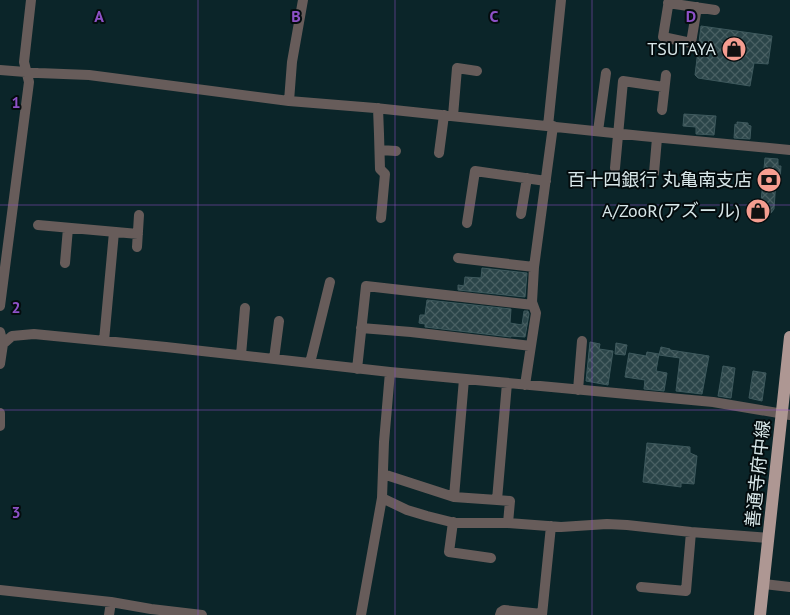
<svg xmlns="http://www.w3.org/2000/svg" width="790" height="615" viewBox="0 0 790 615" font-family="'PT Sans','Noto Sans JP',sans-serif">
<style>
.building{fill:url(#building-cross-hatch);stroke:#3e595d}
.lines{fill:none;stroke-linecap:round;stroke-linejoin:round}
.street{stroke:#675c5a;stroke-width:10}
.primary{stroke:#ae9793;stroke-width:12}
.grid{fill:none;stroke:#8e51c7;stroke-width:1;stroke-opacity:0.55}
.labels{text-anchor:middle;stroke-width:4;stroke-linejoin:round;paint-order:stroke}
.poi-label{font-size:18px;fill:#d8e7e9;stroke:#040c0e;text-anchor:end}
.street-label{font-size:18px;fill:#d8e7e9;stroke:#040c0e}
.grid-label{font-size:16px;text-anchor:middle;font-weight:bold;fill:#8e51c7;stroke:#040c0e;stroke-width:4;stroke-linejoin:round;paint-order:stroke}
</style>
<defs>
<pattern id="building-cross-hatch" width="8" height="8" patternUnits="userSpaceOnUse" patternTransform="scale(1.25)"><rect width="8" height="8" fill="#2b4549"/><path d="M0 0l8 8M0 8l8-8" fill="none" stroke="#496063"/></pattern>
</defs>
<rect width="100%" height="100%" fill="#0b2529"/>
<!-- building -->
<path class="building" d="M 701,26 L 772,36 L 768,64 L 754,63 L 750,86 L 698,78 L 695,75 Z
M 684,114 L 716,116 L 714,135 L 696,134 L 696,127 L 683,126 Z
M 737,122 L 748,123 L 748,125 L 751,126 L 750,139 L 734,138 L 735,124 L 737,125 Z
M 765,158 L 778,159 L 778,166 L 781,166 L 780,180 L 776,180 L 774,209 L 771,213 L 766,213 L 765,220 L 748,218 L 750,201 L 761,202 Z
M 482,268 L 527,273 L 525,297 L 458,290 L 458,285 L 464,286 L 465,277 L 481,278 Z
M 427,300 L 511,309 L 510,323 L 522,325 L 524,311 L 528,311 L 529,314 L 525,337 L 511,336 L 511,337 L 425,327 L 425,324 L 419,323 L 420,315 L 425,315 Z
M 590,342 L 600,344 L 599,349 L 613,351 L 608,385 L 586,381 Z
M 616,343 L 627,345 L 625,355 L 615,354 Z
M 661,347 L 670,349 L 670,350 L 709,356 L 702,394 L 676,391 L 680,358 L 659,355 Z
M 647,352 L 659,354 L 656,371 L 667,373 L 664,391 L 644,389 L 645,380 L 625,377 L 629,353 L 646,356 Z
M 723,366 L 735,368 L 731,398 L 718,396 Z
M 753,371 L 766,373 L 762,401 L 749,398 Z
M 647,443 L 690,447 L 690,453 L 697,456 L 694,484 L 681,483 L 681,487 L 643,482 Z"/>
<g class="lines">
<!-- street -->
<path class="street" d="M 669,0 L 663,37 L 691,43 L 697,7
M 668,3 L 715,10
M 0,70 L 38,73 L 89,75 L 289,101 L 375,108 L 642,136 L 790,150
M 289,101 L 292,62 L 303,0
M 378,108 L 379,134 L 380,169 L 385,174 L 381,218
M 662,110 L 666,75
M 453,116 L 457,68 L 477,71
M 548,126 L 561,0
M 598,131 L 606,73
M 380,150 L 396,151
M 439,153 L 444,115
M 615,168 L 623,81 L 664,87
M 654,173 L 657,138
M 521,214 L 527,178
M 467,223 L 475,171 L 546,181
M 38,225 L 138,234
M 137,247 L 139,215
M 458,258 L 534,267
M 65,263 L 68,228
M 0,306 L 29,82 L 24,62 L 31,0
M 361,328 L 411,332 L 531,346
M 0,332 L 3,344 L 0,364
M 104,341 L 114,232
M 0,345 L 3,344 L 12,336 L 34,334 L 166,347 L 390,372 L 713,402 L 790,415
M 241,355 L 245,308
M 274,359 L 279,321
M 310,363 L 330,282
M 357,369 L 366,286 L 533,305
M 507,383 L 497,500 L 510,501 L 508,523
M 525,385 L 536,313 L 532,302 L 534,267 L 553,126
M 578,390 L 582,341
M 0,413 L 0,426
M 383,474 L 454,497 L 497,500
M 454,497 L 464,379
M 382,498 L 407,510 L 427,516 L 455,523 L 508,523 L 561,527 L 607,524 L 627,525 L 691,532 L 769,538
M 453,522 L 449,552 L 491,558
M 764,584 L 790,587
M 641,587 L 686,591 L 691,532
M 0,590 L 111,602 L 151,609 L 202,615
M 109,615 L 111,602
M 361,615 L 382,498 L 384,442 L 390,372
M 500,615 L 501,612 L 504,610 L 542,614
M 542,615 L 551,526"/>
<!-- primary -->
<path class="primary" d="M 760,615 L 790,337"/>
</g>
<!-- grid -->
<path class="grid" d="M 198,0 L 198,615M 395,0 L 395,615M 592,0 L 592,615M 0,205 L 790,205M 0,410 L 790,410"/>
<!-- icons -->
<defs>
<symbol id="shop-disc" viewBox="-11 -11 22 22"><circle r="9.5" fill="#f59d90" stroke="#040c0e"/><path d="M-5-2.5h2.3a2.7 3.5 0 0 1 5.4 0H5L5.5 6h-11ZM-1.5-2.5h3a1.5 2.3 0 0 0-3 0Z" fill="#111"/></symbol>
<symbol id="bank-disc" viewBox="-11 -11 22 22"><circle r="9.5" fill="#f59d90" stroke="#040c0e"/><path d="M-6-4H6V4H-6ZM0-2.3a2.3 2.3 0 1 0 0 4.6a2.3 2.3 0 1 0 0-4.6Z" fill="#111"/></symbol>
</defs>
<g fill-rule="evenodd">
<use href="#shop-disc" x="720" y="35" width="28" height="28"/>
<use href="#bank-disc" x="755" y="166" width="28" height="28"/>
<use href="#shop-disc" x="744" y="197" width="28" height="28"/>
</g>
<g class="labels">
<!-- poi labels -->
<g class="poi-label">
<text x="716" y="55">TSUTAYA</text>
<text x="752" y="186">百十四銀行 丸亀南支店</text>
<text x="740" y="217">A/ZooR(アズール)</text>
</g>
<!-- street labels -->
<g class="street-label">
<text transform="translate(758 474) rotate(-84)" y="6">善通寺府中線</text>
</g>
</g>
<g class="grid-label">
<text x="99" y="22">A</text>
<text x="296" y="22">B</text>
<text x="494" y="22">C</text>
<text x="691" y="22">D</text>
<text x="16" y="108">1</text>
<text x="16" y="313">2</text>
<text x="16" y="518">3</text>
</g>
</svg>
